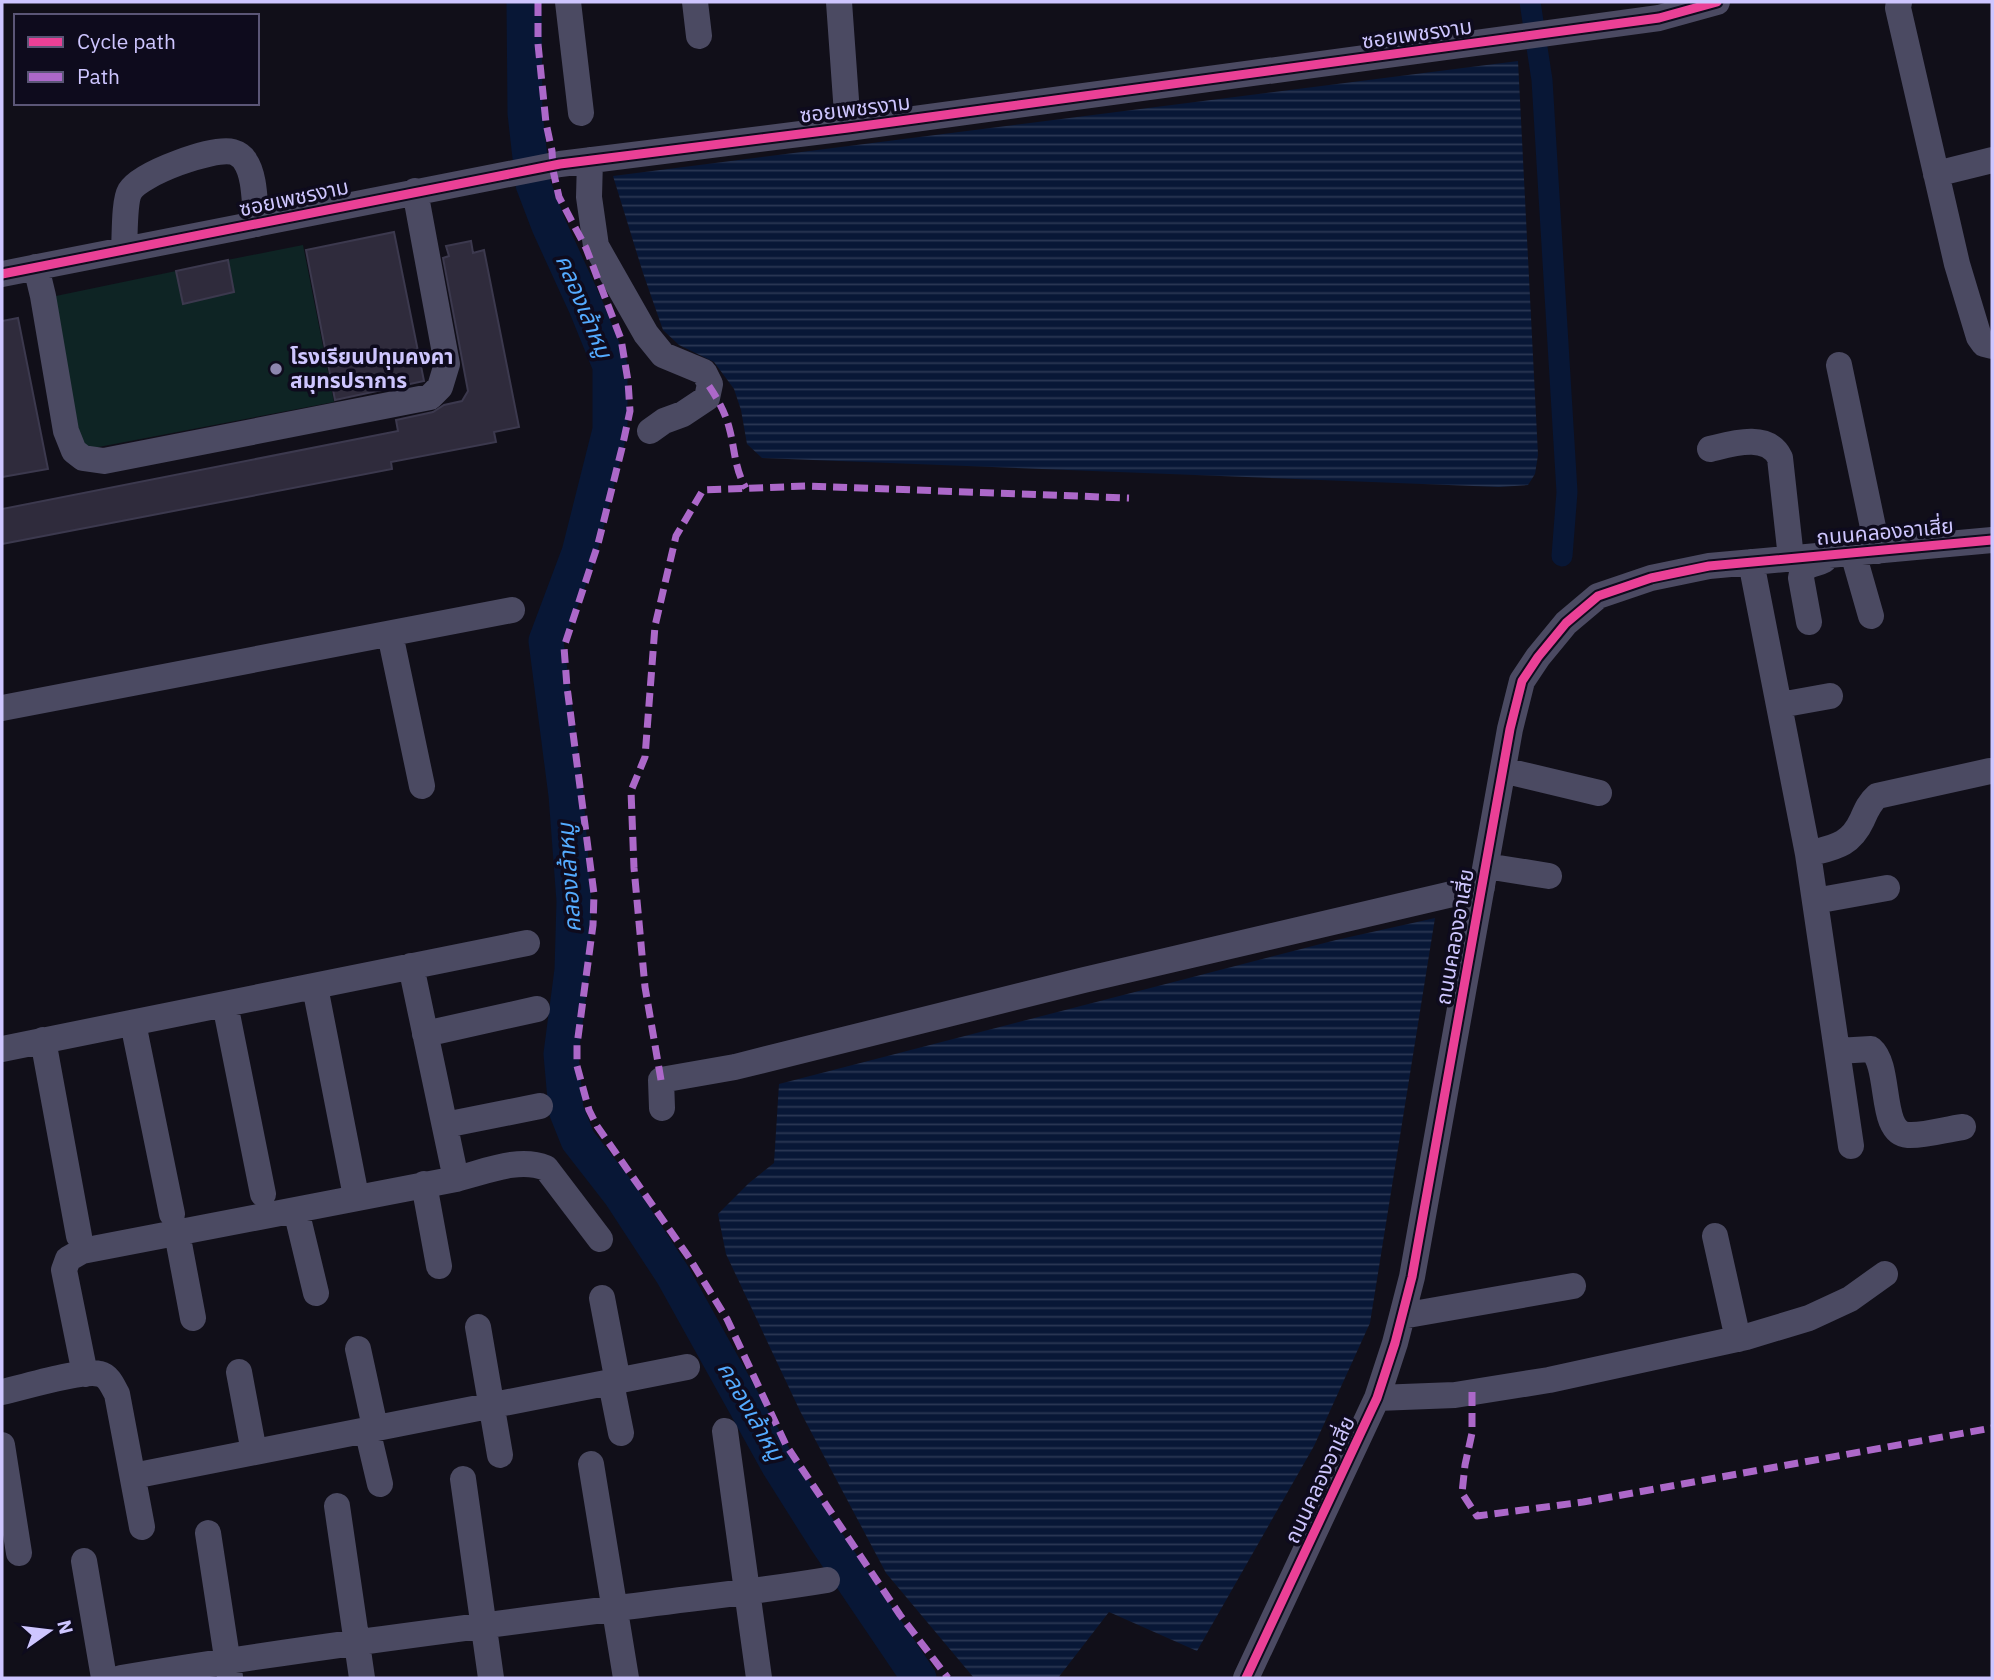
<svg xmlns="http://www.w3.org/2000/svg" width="1994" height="1680" viewBox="0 0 1994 1680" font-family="'IBM Plex Sans','Noto Sans Thai',sans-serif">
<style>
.green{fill:#0e2424}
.water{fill:url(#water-rules)}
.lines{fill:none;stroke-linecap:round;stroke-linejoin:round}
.canal{stroke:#081736;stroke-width:21}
.river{stroke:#081736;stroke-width:35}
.building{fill:#2f2b3c;stroke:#3c394e;stroke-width:2}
.minor{stroke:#4b4a62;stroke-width:26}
.quiet{stroke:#ac68c9;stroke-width:7;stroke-dasharray:14 7;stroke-linecap:butt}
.cycleway-casing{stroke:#0e0b1d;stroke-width:13}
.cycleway{stroke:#ea4096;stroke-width:9}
.poi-dot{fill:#8c86ae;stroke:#0e0b1d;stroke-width:2.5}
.labels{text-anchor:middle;stroke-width:7;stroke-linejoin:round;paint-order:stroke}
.street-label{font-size:21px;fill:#cec6ff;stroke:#0e0b1d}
.poi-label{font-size:21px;font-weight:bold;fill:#cec6ff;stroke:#0e0b1d;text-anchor:start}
.water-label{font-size:23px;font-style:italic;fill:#54abff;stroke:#0e0b1d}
</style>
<defs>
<pattern id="water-rules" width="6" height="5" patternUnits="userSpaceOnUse" patternTransform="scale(1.75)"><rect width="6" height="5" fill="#081736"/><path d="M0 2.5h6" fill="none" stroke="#2b3754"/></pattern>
</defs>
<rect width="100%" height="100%" fill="#110f19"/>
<!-- green -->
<path class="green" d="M 303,245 L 334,402 L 83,450 L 51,297 L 176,271 L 184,304 L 234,292 L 227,260 Z"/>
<!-- water -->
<path class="water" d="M 1518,61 L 1538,455 L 1535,474 L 1528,485 L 1499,487 L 762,458 L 747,444 L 741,410 L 734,389 L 714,362 L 679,345 L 663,330 L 643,273 L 613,176 Z
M 1435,918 L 1370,1323 L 1314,1446 L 1197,1651 L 1109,1612 L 1058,1678 L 974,1678 L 886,1573 L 800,1411 L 726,1254 L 718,1214 L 749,1183 L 774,1163 L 779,1084 L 1336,940 Z"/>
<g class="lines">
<!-- canal -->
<path class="canal" d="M 1530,2 L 1542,80 L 1567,492 L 1562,556"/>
<!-- river -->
<path class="river" d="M 524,2 L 525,113 L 533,184 L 549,226 L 586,307 L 610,366 L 610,430 L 579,553 L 546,641 L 566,795 L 574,901 L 572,970 L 561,1054 L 566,1110 L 578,1140 L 620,1194 L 673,1275 L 779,1466 L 825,1539 L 919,1678"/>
</g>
<!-- building -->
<path class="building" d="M 394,232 L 424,381 L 335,400 L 306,250 Z
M 471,241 L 473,253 L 484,250 L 519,427 L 494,432 L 496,442 L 391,462 L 392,469 L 2,544 L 2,509 L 398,431 L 396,420 L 433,412 L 444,405 L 462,401 L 468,391 L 443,258 L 449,256 L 446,246 Z
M 228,260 L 234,292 L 183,304 L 176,271 Z
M 18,318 L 48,469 L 2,477 L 2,321 Z"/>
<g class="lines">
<!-- minor -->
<path class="minor" d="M 568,2 L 581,113
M 695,2 L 699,36
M 839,2 L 848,128
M 1899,2 L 1898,8 L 1957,264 L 1979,337 L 1984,344 L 1992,346
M 590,160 L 589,197 L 596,246 L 646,334 L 663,355 L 704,372 L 710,384 L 707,398 L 683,414 L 664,421 L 650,431
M 1936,174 L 1992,160
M 124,249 C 125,236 124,201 130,191 C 141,173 213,147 233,152 C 237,153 243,157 245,161 C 256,177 254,206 257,224
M 36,267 L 43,296 L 66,431 L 74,451 L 83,458 L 104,461 L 430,397 L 440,387 L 447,364 L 415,191
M 2,274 L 560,164 L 848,128 L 1659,18 L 1717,2
M 1839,365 L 1878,551
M 1710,449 C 1731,444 1768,432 1780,458 L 1791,558
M 1853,553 L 1871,616
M 1751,562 L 1808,854 L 1851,1146
M 1809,622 L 1801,578 C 1803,563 1813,566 1824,560 L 1824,557
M 390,634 L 422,786
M 1780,705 L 1830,696
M 2,708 L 512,610
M 1503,770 L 1599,793
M 1808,854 C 1834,847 1850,846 1862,820 C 1866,811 1869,803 1877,796 L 1990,771
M 1486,866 L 1549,876
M 1815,901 L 1887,888
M 411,966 L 456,1179
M 315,987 L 354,1186
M 225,1004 L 263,1194
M 133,1023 L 172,1214
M 425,1034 L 537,1009
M 43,1040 L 79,1236
M 2,1049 L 527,943
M 1837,1051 L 1871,1049 C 1892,1067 1878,1133 1908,1135 C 1926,1136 1946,1129 1963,1127
M 662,1108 L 661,1080 L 735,1067 L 1084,980 L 1482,887
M 445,1125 L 540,1106
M 424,1184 L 439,1266
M 296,1210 L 316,1293
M 177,1233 L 193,1318
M 1715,1236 L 1738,1339
M 602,1298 L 618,1382
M 1402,1316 L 1573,1286
M 478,1327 L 500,1455
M 358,1349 L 375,1427
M 239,1372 L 254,1452
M 85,1374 L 64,1270 L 68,1259 L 82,1251 L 456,1179 C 485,1172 518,1157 546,1168 L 600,1239
M 611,1383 L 621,1433
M 2,1392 C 22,1388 82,1369 100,1374 C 109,1376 113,1387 117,1394 L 142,1527
M 1377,1398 L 1455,1395 L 1549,1380 L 1746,1337 L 1809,1318 L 1850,1299 L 1885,1274
M 367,1429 L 380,1484
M 725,1431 L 759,1678
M 2,1445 L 19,1553
M 591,1464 L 626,1678
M 133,1476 L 687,1367
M 463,1479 L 491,1678
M 337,1506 L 362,1678
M 208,1533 L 230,1677
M 84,1561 L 104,1678
M 121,1678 C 284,1651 447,1630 611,1609 C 683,1599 755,1592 827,1580
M 1246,1678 L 1377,1398 L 1395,1343 L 1412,1277 L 1510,729 L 1522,681 L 1538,657 L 1566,623 L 1598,596 L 1651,578 L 1709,566 L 1992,540"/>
<!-- quiet -->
<path class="quiet" d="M 538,2 L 538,44 L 546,123 L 552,151 L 553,170 L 559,197 L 586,248 L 621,339 L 628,381 L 630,411 L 622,448 L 598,544 L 564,647 L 567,687 L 594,894 L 593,925 L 577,1045 L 577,1066 L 589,1110 L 597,1126 L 688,1256 L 727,1319 L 786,1445 L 900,1615 L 948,1678
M 709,386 C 719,401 726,414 730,431 C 735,451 735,470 746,488
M 661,1080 L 645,987 L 634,868 L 631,791 L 645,757 L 655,626 L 676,536 L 703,490 L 807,486 L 1129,498
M 1472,1392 L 1472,1433 L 1465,1465 L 1462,1493 L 1477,1516 L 1583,1502 L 1992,1428"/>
<defs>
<path id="cycleway" d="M 2,274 L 560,164 L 848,128 L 1659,18 L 1717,2
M 1246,1678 L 1377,1398 L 1395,1343 L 1412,1277 L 1510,729 L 1522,681 L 1538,657 L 1566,623 L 1598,596 L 1651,578 L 1709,566 L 1992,540"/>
</defs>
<!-- cycleway casing -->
<use href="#cycleway" class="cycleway-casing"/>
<!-- cycleway -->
<use href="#cycleway" class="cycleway"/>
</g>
<!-- markers -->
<circle class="poi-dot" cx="276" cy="369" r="7"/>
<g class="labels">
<!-- street labels -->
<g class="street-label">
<text transform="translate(1417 34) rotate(-8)" y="7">ซอยเพชรงาม</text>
<text transform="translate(855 109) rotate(-7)" y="7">ซอยเพชรงาม</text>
<text transform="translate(294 198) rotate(-12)" y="7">ซอยเพชรงาม</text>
<text transform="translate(1885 532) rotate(-5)" y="7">ถนนคลองอาเสี่ย</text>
<text transform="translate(1455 937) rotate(-80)" y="7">ถนนคลองอาเสี่ย</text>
<text transform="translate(1320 1480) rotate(-65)" y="7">ถนนคลองอาเสี่ย</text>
</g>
<!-- poi labels -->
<g class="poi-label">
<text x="290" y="364">โรงเรียนปทุมคงคา<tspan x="290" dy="24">สมุทรปราการ</tspan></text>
</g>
<!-- water labels -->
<g class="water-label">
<text transform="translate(584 306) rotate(67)" y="8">คลองเล้าหมู</text>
<text transform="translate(569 878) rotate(-94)" y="8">คลองเล้าหมู</text>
<text transform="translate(751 1411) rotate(60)" y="8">คลองเล้าหมู</text>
</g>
</g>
<!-- border -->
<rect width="1994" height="1680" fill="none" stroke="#cec6ff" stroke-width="7"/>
<!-- legend -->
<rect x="14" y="14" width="245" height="91" fill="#0e0b1d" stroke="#5b5677" stroke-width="2"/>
<rect x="28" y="37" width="35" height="10" fill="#ea4096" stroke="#5b5677" stroke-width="2"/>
<text x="77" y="49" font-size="21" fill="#cec6ff">Cycle path</text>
<rect x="28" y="72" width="35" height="10" fill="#ac68c9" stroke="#5b5677" stroke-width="2"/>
<text x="77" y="84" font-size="21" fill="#cec6ff">Path</text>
<!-- north arrow -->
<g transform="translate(49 1631) rotate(76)" stroke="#0e0b1d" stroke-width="5" paint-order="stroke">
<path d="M0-5L12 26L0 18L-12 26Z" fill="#cec6ff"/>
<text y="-10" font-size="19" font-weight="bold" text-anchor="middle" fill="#cec6ff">N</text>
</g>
</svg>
